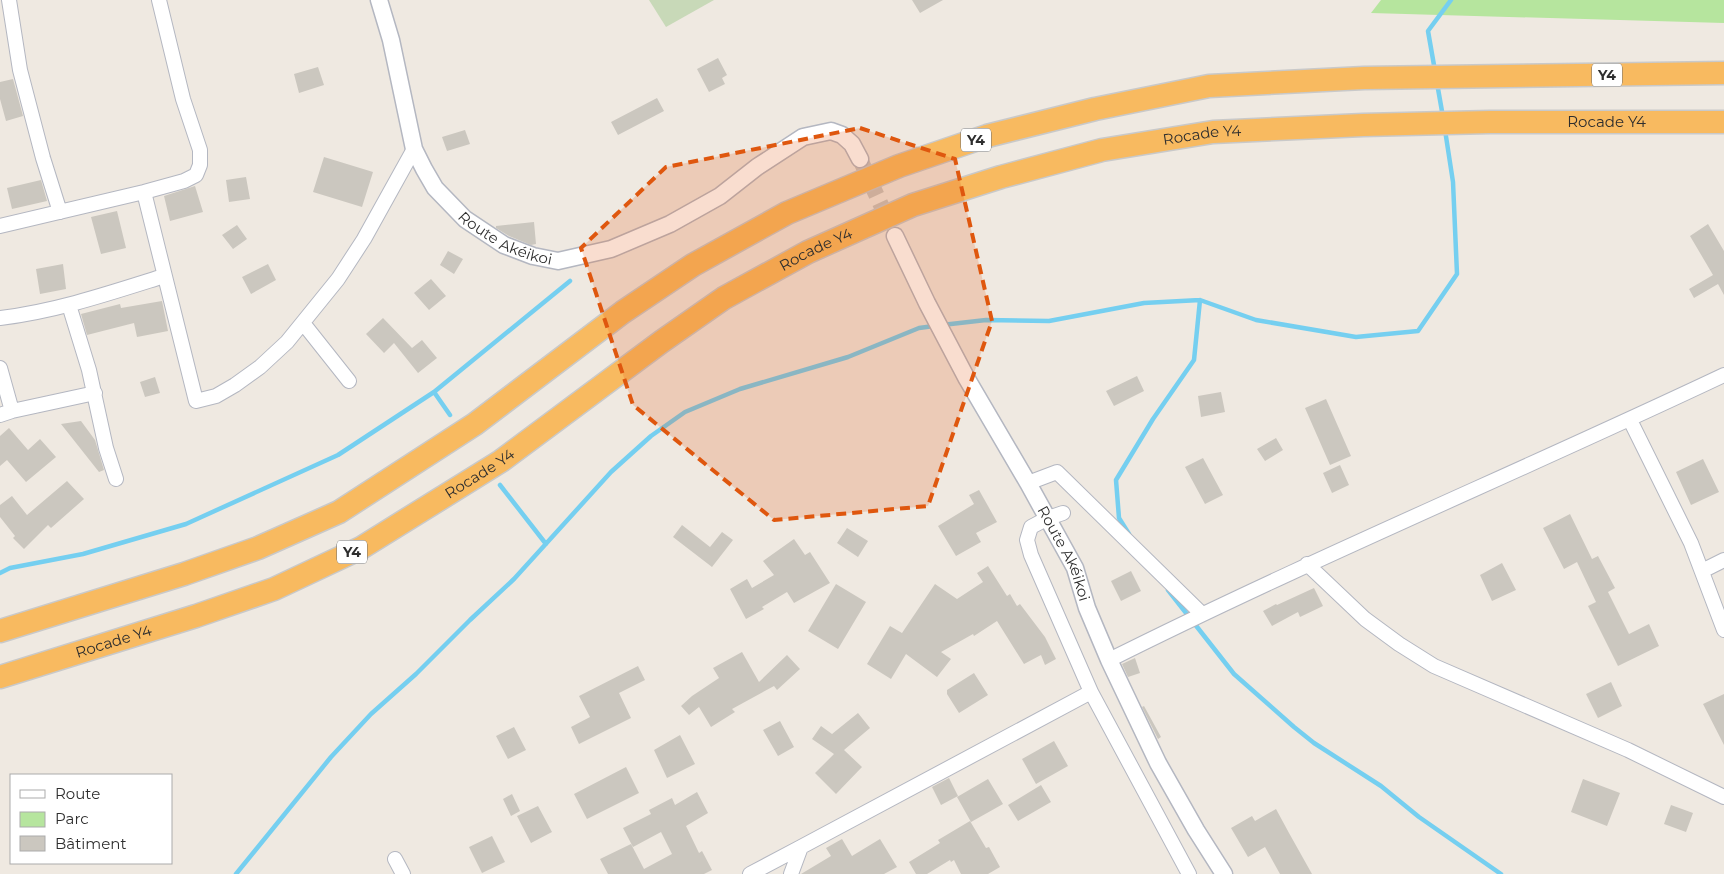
<svg xmlns="http://www.w3.org/2000/svg" width="1724" height="874" viewBox="0 0 1724 874" font-family="Montserrat,sans-serif">
<style>
.green{fill:#b6e59e}
.cemetery{fill:#c8d9b8}
.lines{fill:none;stroke-linecap:round;stroke-linejoin:round}
.stream{stroke:#75cff0;stroke-width:4.5}
.building{fill:#cbc7bf}
.tertiary-tunnel{stroke:#c8c4bd;stroke-width:16;stroke-dasharray:16 8;stroke-linecap:butt}
.minor-casing{stroke:#b4b7c1;stroke-width:16}
.tertiary-casing{stroke:#b4b7c1;stroke-width:19}
.trunk-casing{stroke:#c9c9c9;stroke-width:25}
.minor{stroke:#fff;stroke-width:14}
.tertiary{stroke:#fff;stroke-width:16}
.trunk{stroke:#f8ba60;stroke-width:22}
.marked{fill:#df570e;fill-opacity:0.2;stroke:#df570e;stroke-width:4;stroke-dasharray:10 6;stroke-linejoin:round}
.labels{text-anchor:middle;stroke-width:4;stroke-linejoin:round;paint-order:stroke}
.shield{fill:#fff;stroke:#6d6d6d;stroke-width:1}
.shield-label{font-size:14px;font-weight:bold;fill:#2e2e2e}
.street-label{font-size:15px;fill:#2e2e2e;stroke:#fff}
</style>
<rect width="100%" height="100%" fill="#efe9e1"/>
<!-- green -->
<path class="green" d="M 1381,0 L 1724,0 L 1724,23 L 1371,13 Z"/>
<!-- cemetery -->
<path class="cemetery" d="M 649,0 L 714,0 L 666,27 Z"/>
<g class="lines">
<!-- stream -->
<path class="stream" d="M 1435,71 L 1428,31 L 1451,0
M 1437,83 L 1443,117
M 942,325 L 986,320 L 1049,321 L 1144,303 L 1200,300 L 1256,320 L 1356,337 L 1418,331 L 1457,274 L 1453,182 L 1445,130
M 434,392 L 450,415
M 500,485 L 546,544
M 1129,534 L 1119,518 L 1116,480 L 1153,419 L 1194,360 L 1200,300
M 0,573 L 10,568 L 83,554 L 186,524 L 338,455 L 434,392 L 570,281
M 1168,590 L 1234,674 L 1294,727 L 1314,743 L 1381,786 L 1419,817 L 1501,874
M 236,874 L 331,757 L 371,714 L 416,674 L 470,620 L 514,579 L 611,472 L 651,436 L 685,412 L 740,389 L 848,357 L 919,328 L 934,326"/>
</g>
<!-- building -->
<path class="building" d="M 912,0 L 943,0 L 920,13 Z
M 718,58 L 727,75 L 722,78 L 725,84 L 709,92 L 697,69 Z
M 318,67 L 324,85 L 299,93 L 294,74 Z
M 13,79 L 23,116 L 6,121 L 0,99 L 0,82 Z
M 657,98 L 664,111 L 618,135 L 611,122 Z
M 465,130 L 470,144 L 447,151 L 442,137 Z
M 324,157 L 373,172 L 362,207 L 313,192 Z
M 246,177 L 250,199 L 229,202 L 226,180 Z
M 41,180 L 47,201 L 12,209 L 7,188 Z
M 195,186 L 203,212 L 170,221 L 164,196 Z
M 117,211 L 126,248 L 101,254 L 91,217 Z
M 534,222 L 536,244 L 531,245 L 509,236 L 496,228 L 496,226 Z
M 1708,224 L 1724,251 L 1724,295 L 1718,284 L 1694,298 L 1689,289 L 1713,275 L 1690,236 Z
M 237,225 L 247,239 L 233,249 L 222,235 Z
M 448,251 L 463,259 L 454,274 L 440,265 Z
M 63,264 L 66,289 L 40,294 L 36,269 Z
M 268,264 L 276,280 L 251,294 L 242,277 Z
M 431,279 L 446,296 L 429,310 L 414,293 Z
M 162,301 L 168,331 L 137,337 L 134,323 L 87,335 L 81,314 L 120,304 L 121,308 Z
M 383,318 L 412,348 L 422,340 L 437,358 L 418,373 L 394,343 L 384,353 L 366,334 Z
M 1137,376 L 1144,391 L 1114,406 L 1106,391 Z
M 155,377 L 160,393 L 145,397 L 140,382 Z
M 1221,392 L 1225,412 L 1201,417 L 1198,396 Z
M 1326,399 L 1351,456 L 1330,465 L 1305,408 Z
M 81,421 L 95,440 L 104,470 L 99,472 L 61,424 Z
M 9,428 L 28,450 L 40,439 L 56,457 L 26,482 L 7,460 L 0,466 L 0,436 Z
M 1276,438 L 1283,450 L 1265,461 L 1257,449 Z
M 1203,458 L 1223,495 L 1205,504 L 1185,467 Z
M 1703,459 L 1719,492 L 1691,505 L 1676,472 Z
M 1340,465 L 1349,485 L 1332,493 L 1323,473 Z
M 67,481 L 84,499 L 51,528 L 48,525 L 24,549 L 13,538 L 15,536 L 0,517 L 0,505 L 12,496 L 27,515 Z
M 979,490 L 997,522 L 976,533 L 981,542 L 956,556 L 938,526 L 974,504 L 969,495 Z
M 1570,514 L 1592,559 L 1598,556 L 1615,588 L 1608,592 L 1629,634 L 1649,624 L 1659,646 L 1618,666 L 1588,606 L 1596,602 L 1577,562 L 1564,569 L 1543,528 Z
M 682,525 L 710,547 L 722,532 L 733,540 L 712,567 L 673,537 Z
M 847,528 L 868,541 L 858,557 L 837,543 Z
M 794,539 L 805,555 L 810,552 L 830,583 L 794,603 L 787,592 L 762,607 L 764,609 L 746,619 L 730,589 L 747,579 L 752,588 L 774,575 L 763,561 Z
M 1502,563 L 1516,590 L 1492,601 L 1480,575 Z
M 988,566 L 1007,596 L 1010,594 L 1017,606 L 1020,604 L 1045,637 L 1056,659 L 1045,665 L 1041,655 L 1024,664 L 997,621 L 974,636 L 973,634 L 941,652 L 951,659 L 937,677 L 906,654 L 891,679 L 867,664 L 890,626 L 902,633 L 935,584 L 957,599 L 983,582 L 977,573 Z
M 1131,571 L 1141,591 L 1121,601 L 1111,581 Z
M 836,584 L 866,602 L 838,649 L 808,631 Z
M 1314,588 L 1323,606 L 1300,617 L 1298,612 L 1272,626 L 1263,611 L 1276,604 L 1277,605 Z
M 742,652 L 759,682 L 787,655 L 800,669 L 777,690 L 774,686 L 732,709 L 735,712 L 711,727 L 699,707 L 689,715 L 681,706 L 692,696 L 719,678 L 713,668 Z
M 1135,658 L 1140,673 L 1128,677 L 1122,664 Z
M 638,666 L 645,680 L 619,693 L 631,718 L 579,744 L 571,727 L 590,717 L 579,696 Z
M 974,673 L 988,695 L 959,713 L 947,694 L 947,690 Z
M 1611,682 L 1622,706 L 1598,718 L 1586,694 Z
M 1724,694 L 1724,745 L 1703,704 Z
M 1144,706 L 1161,737 L 1158,739 L 1142,707 Z
M 858,713 L 870,728 L 844,750 L 862,767 L 836,794 L 815,773 L 834,754 L 812,739 L 821,726 L 832,734 Z
M 780,721 L 794,747 L 778,756 L 763,730 Z
M 514,727 L 526,750 L 508,759 L 496,736 Z
M 680,735 L 695,764 L 667,778 L 654,750 Z
M 1054,741 L 1068,766 L 1036,784 L 1022,759 Z
M 626,767 L 639,793 L 587,819 L 574,794 Z
M 949,778 L 958,796 L 941,805 L 932,787 Z
M 988,779 L 1003,804 L 971,822 L 957,797 Z
M 1583,779 L 1620,793 L 1607,826 L 1571,812 Z
M 1041,785 L 1051,802 L 1018,821 L 1008,805 Z
M 697,792 L 708,813 L 686,826 L 699,853 L 702,851 L 712,870 L 704,874 L 608,874 L 600,859 L 631,844 L 644,869 L 672,854 L 661,832 L 633,847 L 623,828 L 651,814 L 649,810 L 672,798 L 675,805 Z
M 512,794 L 520,811 L 511,816 L 503,799 Z
M 1671,805 L 1693,813 L 1686,832 L 1664,824 Z
M 538,806 L 552,832 L 531,843 L 517,816 Z
M 1276,809 L 1289,833 L 1312,874 L 1280,874 L 1265,847 L 1248,857 L 1231,828 L 1252,816 L 1255,821 Z
M 970,821 L 986,848 L 989,847 L 1000,867 L 988,874 L 961,874 L 954,860 L 951,862 L 950,860 L 927,874 L 916,874 L 909,862 L 940,843 L 938,840 Z
M 492,836 L 505,862 L 482,873 L 469,847 Z
M 842,839 L 852,856 L 880,839 L 897,867 L 884,874 L 801,874 L 831,856 L 826,848 Z"/>
<g class="lines">
<!-- tertiary-tunnel -->
<path class="tertiary-tunnel" d="M 860,159 L 891,227"/>
<defs>
<path id="minor" d="M 9,0 L 20,70 L 43,158 L 60,212
M 144,192 L 196,401 L 216,396 L 235,385 L 260,367 L 287,342 L 338,279 L 364,239 L 414,149
M 0,226 L 144,192 L 184,181 L 196,175 L 200,165 L 200,150 L 183,99 L 159,0
M 69,305 L 89,370 L 106,448 L 116,479
M 0,318 C 57,311 110,293 164,276
M 303,323 L 349,381
M 0,368 L 12,411
M 0,415 L 12,411 L 95,393
M 1630,420 L 1691,543 L 1724,630
M 1028,483 L 1057,472 L 1202,614
M 1063,513 L 1048,518 L 1031,527 L 1027,540 L 1031,555 L 1091,692
M 1307,564 L 1365,619 L 1399,644 L 1434,666 L 1628,750 L 1724,797
M 1702,571 L 1724,560
M 1109,660 C 1311,559 1519,472 1724,375
M 395,859 L 403,874
M 750,874 L 801,847
M 791,874 L 801,847 L 1091,692 L 1189,874"/>
<g id="tertiary">
<path id="s1" d="M 379,0 L 391,40 L 414,149 L 424,169 L 435,188 L 465,219 L 504,245 L 533,256 L 558,261 L 611,249 L 670,224 L 720,196 L 757,167 L 803,137 L 831,131 L 842,135 L 852,144 L 860,159"/>
<path id="s2" d="M 895,236 L 927,303 L 967,379 L 1028,483 L 1075,568 L 1087,608 L 1109,660 L 1158,763 L 1196,830 L 1224,874"/>
</g>
<g id="trunk">
<path d="M 0,631 L 184,574 L 258,548 L 339,512 L 475,424 L 623,312 L 693,265 L 787,213 L 899,166 L 987,136 L 1095,109 L 1209,86 L 1364,78 L 1724,73"/>
<path id="s3" d="M 0,677 L 196,616 L 274,589 L 361,548 L 501,461 L 661,342 L 724,298 L 808,252 L 913,205 L 1001,177 L 1102,150 L 1213,132 L 1363,125 L 1490,122 L 1724,122"/>
</g>
</defs>
<!-- minor casing -->
<use href="#minor" class="minor-casing"/>
<!-- tertiary casing -->
<use href="#tertiary" class="tertiary-casing"/>
<!-- trunk casing -->
<use href="#trunk" class="trunk-casing"/>
<!-- minor -->
<use href="#minor" class="minor"/>
<!-- tertiary -->
<use href="#tertiary" class="tertiary"/>
<!-- trunk -->
<use href="#trunk" class="trunk"/>
</g>
<!-- marked area -->
<path class="marked" d="M 860,128 L 955,159 L 992,321 L 928,506 L 774,520 L 633,405 L 581,248 L 666,167 Z"/>
<g class="labels">
<!-- shield labels -->
<g class="shield">
<rect x="1592" y="63.5" width="30" height="23" rx="4"/>
<rect x="961" y="128.5" width="30" height="23" rx="4"/>
<rect x="337" y="540.5" width="30" height="23" rx="4"/>
</g>
<g class="shield-label">
<text x="1607" y="80">Y4</text>
<text x="976" y="145">Y4</text>
<text x="352" y="557">Y4</text>
</g>
<!-- street labels -->
<g class="street-label">
<text dy="5" stroke="none"><textPath href="#s3" startOffset="1739">Rocade Y4</textPath></text>
<text dy="5" stroke="none"><textPath href="#s3" startOffset="1334">Rocade Y4</textPath></text>
<text dy="5" stroke="none"><textPath href="#s1" startOffset="286">Route Akéikoi</textPath></text>
<text dy="5" stroke="none"><textPath href="#s3" startOffset="929">Rocade Y4</textPath></text>
<text dy="5" stroke="none"><textPath href="#s3" startOffset="524">Rocade Y4</textPath></text>
<text dy="5" stroke="none"><textPath href="#s2" startOffset="360">Route Akéikoi</textPath></text>
<text dy="5" stroke="none"><textPath href="#s3" startOffset="119">Rocade Y4</textPath></text>
</g>
</g>
<!-- legend -->
<rect x="10" y="774" width="162" height="90" fill="#ffffff" stroke="#ababab"/>
<rect x="20" y="790" width="25" height="8" fill="#ffffff" stroke="#ababab"/>
<text x="55" y="799" font-size="15" fill="#2e2e2e">Route</text>
<rect x="20" y="812" width="25" height="15" fill="#b6e59e" stroke="#ababab"/>
<text x="55" y="824" font-size="15" fill="#2e2e2e">Parc</text>
<rect x="20" y="836" width="25" height="15" fill="#cbc7bf" stroke="#ababab"/>
<text x="55" y="849" font-size="15" fill="#2e2e2e">Bâtiment</text>
</svg>
